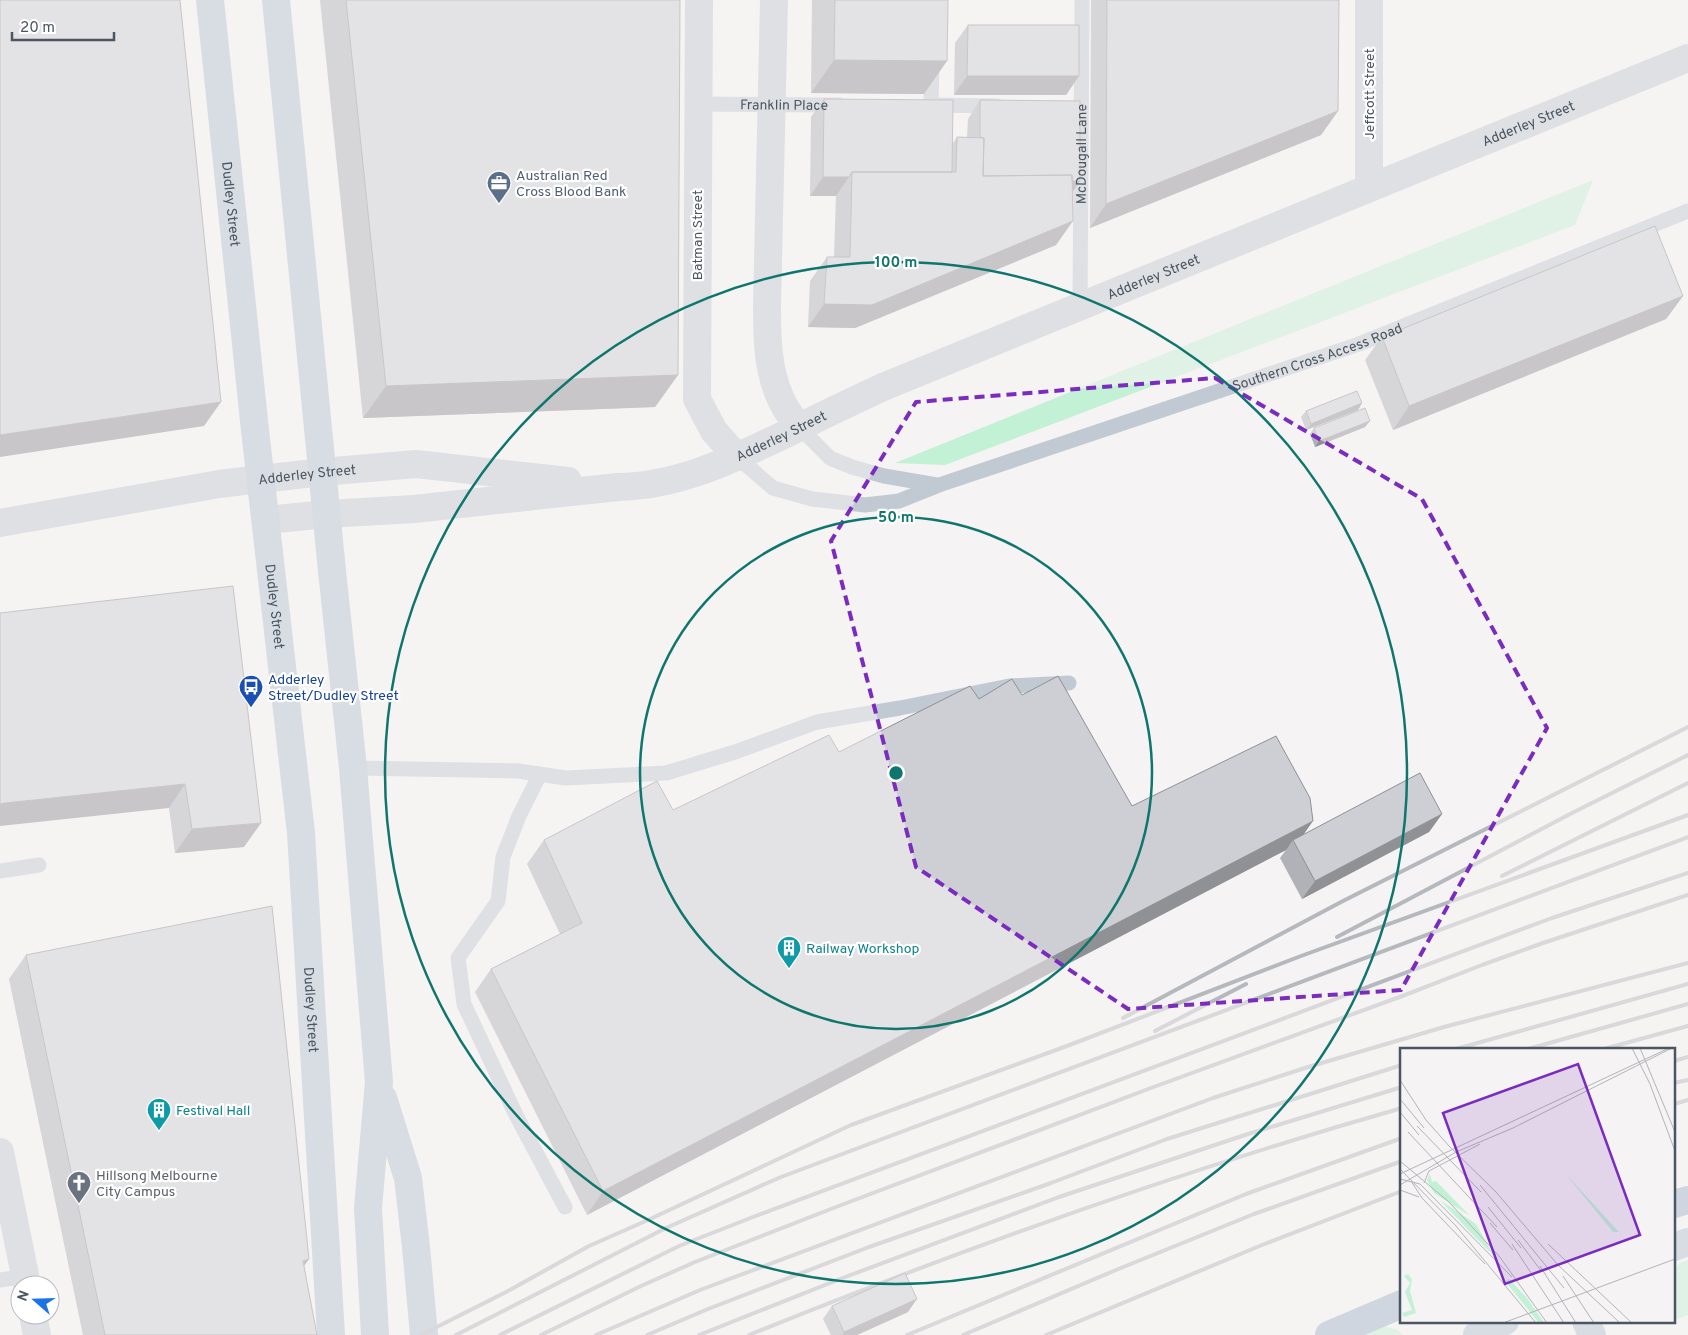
<svg xmlns="http://www.w3.org/2000/svg" width="1688" height="1335" viewBox="0 0 1688 1335" font-family="Overpass,sans-serif">
<style>
.green{fill:#c3f1d5}
.lines{fill:none;stroke-linecap:round;stroke-linejoin:round}
.service{stroke:#c1cad2;stroke-width:15}
.minor{stroke:#c1cad2;stroke-width:28}
.tertiary{stroke:#c1cad2;stroke-width:28}
.primary{stroke:#b3c2d1;stroke-width:28}
.trunk{stroke:#9fb4c9;stroke-width:28}
.rail{stroke:#b5b8bd;stroke-width:4}
.wall{fill:#b0b2b7}
.shaded-wall{fill:#909195}
.building{fill:#cdcfd5;stroke:#909195}
.marked{fill:none;stroke:#7b2cbf;stroke-width:4;stroke-dasharray:10 6;stroke-linejoin:round}
.ring{fill:none;stroke:#0f766e;stroke-width:2.5}
.labels{text-anchor:middle;stroke-width:4.5;stroke-linejoin:round;paint-order:stroke}
.street-label{font-size:14px;fill:#4a5661;stroke:#fff}
.service-label{font-size:14px;fill:#4e5e75;stroke:#fff;text-anchor:start}
.transit-label{font-size:14px;fill:#164399;stroke:#fff;text-anchor:start}
.culture-label{font-size:14px;fill:#0d838f;stroke:#fff;text-anchor:start}
.worship-label{font-size:14px;fill:#5b616d;stroke:#fff;text-anchor:start}
.inset-road{fill:none;stroke:#b1b4b9;stroke-width:1}
.view{fill:#7b2cbf;fill-opacity:0.15;stroke:#7b2cbf;stroke-width:2.5}
.inset-edge{fill:none;stroke:#4a5661;stroke-width:2.5}
.centre{fill:#0f766e;stroke:#fff;stroke-width:2.5}
.ring-label{font-size:15px;text-anchor:middle;font-weight:bold;fill:#0f766e;stroke:#fff;stroke-width:4.5;stroke-linejoin:round;paint-order:stroke}
</style>
<rect width="100%" height="100%" fill="#f5f3f3"/>
<!-- green -->
<path class="green" d="M 1593,180 L 1575,225 L 945,465 L 895,463 Z
M 1688,1260 L 1688,1315 L 1674,1320 L 1674,1269 L 1680,1263 Z
M 1373,1323 L 1398,1330 L 1403,1335 L 1317,1335 Z"/>
<g class="lines">
<!-- service -->
<g class="service">
<path id="s1" d="M 698,104 L 839,105"/>
<path d="M 931,105 L 932,64"/>
<path d="M 932,105 L 997,106"/>
<path id="s2" d="M 1080,306 L 1082,0"/>
<path d="M 799,427 L 830,458 L 852,467 L 884,476 L 937,485"/>
<path id="s3" d="M 737,457 L 773,488 L 812,499 L 865,505 L 899,501 L 939,485 L 1359,344 L 1688,211"/>
<path d="M 353,768 L 518,771 L 566,778 L 666,773 L 735,752 L 817,722 L 900,708 L 1009,686 L 1069,683"/>
<path d="M 540,774 L 519,816 L 503,857 L 498,901 L 458,958 L 464,1004 L 516,1115 L 565,1207"/>
<path d="M 0,871 L 39,865"/>
<path d="M 0,1280 L 25,1276"/>
</g>
<!-- minor -->
<path class="minor" d="M 699,0 L 697,399 L 714,431 L 737,457
M 774,0 L 767,305 C 767,335 767,368 780,397 C 784,408 792,418 799,427
M 1369,188 L 1369,0
M 0,1152 L 27,1285
M 33,1315 L 37,1335"/>
<!-- tertiary -->
<g class="tertiary">
<path id="s4" d="M 266,520 L 327,514 L 414,509 L 618,487 C 682,486 737,457 794,430 C 823,415 853,401 883,387 L 1688,58"/>
<path id="s5" d="M 0,523 L 219,484 L 322,472 L 416,464 L 568,481"/>
</g>
<!-- primary -->
<g class="primary">
<path id="s6" d="M 210,0 L 255,430 L 301,833 L 331,1335"/>
<path d="M 276,0 L 332,571 L 353,768 L 379,1082 L 368,1208 L 375,1335"/>
<path d="M 383,1098 L 408,1178 L 416,1247 L 424,1335"/>
<path d="M 1674,1247 L 1688,1242"/>
<path d="M 1586,1321 L 1592,1335"/>
<path d="M 1477,1335 L 1505,1321"/>
</g>
<!-- trunk -->
<path class="trunk" d="M 1674,1204 L 1688,1200
M 1329,1335 L 1402,1304"/>
<!-- rail -->
<path class="rail" d="M 1502,876 L 1688,783
M 1337,937 L 1572,813 L 1688,755
M 1123,1018 L 1343,901 L 1688,727
M 1155,1031 L 1246,984
M 1456,1049 L 1688,984
M 1528,1049 L 1688,1004
M 1604,1049 L 1688,1026
M 1674,1061 L 1688,1057
M 1674,1083 L 1688,1080
M 1674,1104 L 1688,1100
M 421,1335 L 508,1291 L 589,1246 L 648,1220 L 851,1125 L 1067,1046 L 1301,956 L 1688,815
M 456,1335 L 666,1228 L 781,1177 L 1688,837
M 500,1335 L 679,1246 L 753,1217 L 1552,918 L 1688,873
M 541,1335 L 641,1286 L 695,1262 L 836,1207 L 1151,1088 L 1405,995 L 1482,965 L 1543,943 L 1688,895
M 596,1335 L 700,1290 L 1213,1098 L 1308,1067 L 1444,1027 L 1688,963
M 647,1335 L 708,1309 L 869,1247 L 1051,1183 L 1167,1139 L 1402,1065
M 699,1335 L 840,1279 L 1059,1197 L 1245,1135 L 1402,1087
M 749,1335 C 962,1249 1180,1171 1402,1108
M 907,1335 L 1246,1194 L 1402,1138
M 963,1335 L 1116,1270 L 1254,1214 L 1402,1161
M 1046,1335 L 1262,1245 L 1402,1191"/>
</g>
<!-- wall -->
<path class="wall" d="M 320,0 L 680,0 L 678,375 L 655,407 L 363,418 Z
M 812,0 L 948,0 L 924,94 L 811,93 Z
M 1091,0 L 1339,0 L 1338,111 L 1321,135 L 1090,228 Z
M 968,25 L 1079,76 L 1066,95 L 954,95 L 955,43 Z
M 824,99 L 953,143 L 957,137 L 967,137 L 968,119 L 980,100 L 1080,181 L 1072,191 L 1056,245 L 855,328 L 808,327 L 810,281 L 827,257 L 834,257 L 836,196 L 810,196 L 811,117 Z
M 1683,296 L 1666,319 L 1393,430 L 1365,360 L 1382,337 Z
M 1362,403 L 1358,410 L 1306,430 L 1301,417 L 1306,411 Z
M 1365,427 L 1315,447 L 1310,434 L 1314,428 Z
M 233,586 L 244,847 L 175,853 L 169,808 Z
M 1022,695 L 1132,806 L 1304,834 L 1442,814 L 1429,832 L 1302,899 L 1280,858 L 1286,850 L 587,1215 L 475,992 L 491,969 L 560,934 L 527,864 L 544,840 L 673,810 L 839,752 L 979,699 Z
M 26,955 L 309,1259 L 304,1266 L 317,1335 L 83,1335 L 9,979 Z
M 832,1306 L 908,1312 L 857,1335 L 831,1335 L 823,1319 Z"/>
<!-- shaded-wall -->
<path class="shaded-wall" d="M 834,60 L 947,61 L 924,94 L 811,93 Z
M 967,76 L 1079,76 L 1066,95 L 954,95 Z
M 1338,111 L 1321,135 L 1090,228 L 1106,204 Z
M 823,177 L 849,177 L 836,196 L 810,196 Z
M 979,181 L 1080,181 L 1067,200 Z
M 1073,221 L 1056,245 L 855,328 L 808,327 L 824,304 Z
M 1683,296 L 1666,319 L 1393,430 L 1409,406 Z
M 678,375 L 655,407 L 363,418 L 386,386 Z
M 221,402 L 204,426 L 0,457 L 0,435 Z
M 1362,403 L 1358,410 L 1306,430 L 1311,424 Z
M 1370,421 L 1365,427 L 1315,447 L 1319,441 Z
M 185,784 L 169,808 L 0,826 L 0,804 L 5,803 Z
M 1442,814 L 1429,832 L 1302,899 L 1315,881 Z
M 1313,821 L 1297,844 L 1293,840 L 1286,850 L 587,1215 L 603,1191 Z
M 261,823 L 244,847 L 175,853 L 192,829 Z
M 309,1259 L 292,1282 L 303,1261 Z
M 917,1299 L 908,1312 L 857,1335 L 842,1335 L 844,1332 Z"/>
<!-- building -->
<path class="building" d="M 0,0 L 180,0 L 221,402 L 0,435 Z
M 346,0 L 680,0 L 678,375 L 386,386 Z
M 835,0 L 948,0 L 947,61 L 834,60 Z
M 1107,0 L 1339,0 L 1338,111 L 1106,204 Z
M 968,25 L 1079,25 L 1079,76 L 967,76 Z
M 824,99 L 953,100 L 952,172 L 852,172 L 849,177 L 823,177 Z
M 980,100 L 1080,101 L 1080,181 L 1072,181 L 1072,175 L 983,176 L 984,138 L 980,137 Z
M 957,137 L 984,138 L 983,176 L 1072,175 L 1073,221 L 872,305 L 824,304 L 827,257 L 850,257 L 852,172 L 956,172 Z
M 1655,226 L 1683,296 L 1409,406 L 1382,337 Z
M 1357,391 L 1362,403 L 1311,424 L 1306,411 Z
M 1365,408 L 1370,421 L 1319,441 L 1314,428 Z
M 233,586 L 261,823 L 192,829 L 185,784 L 5,803 L 0,804 L 0,613 Z
M 1058,676 L 1132,806 L 1276,736 L 1310,798 L 1313,821 L 603,1191 L 491,969 L 582,923 L 544,840 L 657,781 L 673,810 L 829,735 L 839,752 L 970,686 L 979,699 L 1012,679 L 1022,695 Z
M 1420,773 L 1442,814 L 1315,881 L 1293,840 Z
M 272,906 L 309,1259 L 303,1261 L 317,1335 L 105,1335 L 26,955 Z
M 905,1273 L 917,1299 L 844,1332 L 832,1306 Z"/>
<!-- marked area -->
<path d="M0 0H1688V1335H0ZM 1215,378 L 1422,499 L 1547,728 L 1401,990 L 1128,1009 L 916,867 L 831,541 L 916,402 Z" fill="#f5f3f3" fill-opacity=".55" fill-rule="evenodd"/>
<path class="marked" d="M 1215,378 L 1422,499 L 1547,728 L 1401,990 L 1128,1009 L 916,867 L 831,541 L 916,402 Z"/>
<!-- distance rings -->
<g class="ring">
<circle cx="896" cy="773" r="256"/>
<circle cx="896" cy="773" r="511"/>
</g>
<!-- icons -->
<defs>
<symbol id="office-pin" viewBox="-11 -11 22 30"><path d="M0 17L-7.5 6A9.5 9.5 0 1 1 7.5 6Z" fill="#5c6f8a" stroke="#fff"/><path d="M-6-3h4V-5.5h4V-3h4V5H-6ZM-1-4.5V-3h2v-1.5ZM-6 0V1H6V0Z" fill="#fff"/></symbol>
<symbol id="bus-pin" viewBox="-11 -11 22 30"><path d="M0 17L-7.5 6A9.5 9.5 0 1 1 7.5 6Z" fill="#1a4fb4" stroke="#fff"/><path d="M-5-6H5V4H4V6H2V4H-2V6H-4V4H-5ZM-3.5-4V0h7V-4ZM-3.5 1.2v1.5H-2V1.2ZM2 1.2v1.5H3.5V1.2Z" fill="#fff"/></symbol>
<symbol id="building-pin" viewBox="-11 -11 22 30"><path d="M0 17L-7.5 6A9.5 9.5 0 1 1 7.5 6Z" fill="#0f9aa8" stroke="#fff"/><path d="M-4-6H4V6H1V3H-1V6H-4ZM-2.5-4.3h1.7v1.8h-1.7ZM.8-4.3h1.7v1.8H.8ZM-2.5-1h1.7V.8h-1.7ZM.8-1h1.7V.8H.8Z" fill="#fff"/></symbol>
<symbol id="church-pin" viewBox="-11 -11 22 30"><path d="M0 17L-7.5 6A9.5 9.5 0 1 1 7.5 6Z" fill="#6b7280" stroke="#fff"/><path d="M-1.2-6h2.4v3.5h3.3v2.4h-3.3V6h-2.4V-.1h-3.3v-2.4h3.3Z" fill="#fff"/></symbol>
</defs>
<g fill-rule="evenodd">
<use href="#office-pin" x="485" y="169" width="28" height="38"/>
<use href="#bus-pin" x="237" y="673" width="28" height="38"/>
<use href="#building-pin" x="775" y="934" width="28" height="38"/>
<use href="#building-pin" x="145" y="1096" width="28" height="38"/>
<use href="#church-pin" x="65" y="1169" width="28" height="38"/>
</g>
<g class="labels">
<!-- street labels -->
<g class="street-label">
<text transform="translate(1369 94) rotate(-90)" y="5">Jeffcott Street</text>
<text dy="5" stroke="none"><textPath href="#s1" startOffset="86">Franklin Place</textPath></text>
<text dy="5" stroke="none"><textPath href="#s4" startOffset="1336">Adderley Street</textPath></text>
<text dy="5" stroke="none"><textPath href="#s2" startOffset="152">McDougall Lane</textPath></text>
<text dy="5" stroke="none"><textPath href="#s6" startOffset="205">Dudley Street</textPath></text>
<text transform="translate(697 235) rotate(-90)" y="5">Batman Street</text>
<text dy="5" stroke="none"><textPath href="#s4" startOffset="931">Adderley Street</textPath></text>
<text dy="5" stroke="none"><textPath href="#s3" startOffset="618">Southern Cross Access Road</textPath></text>
<text dy="5" stroke="none"><textPath href="#s4" startOffset="526">Adderley Street</textPath></text>
<text dy="5" stroke="none"><textPath href="#s5" startOffset="311">Adderley Street</textPath></text>
<text dy="5" stroke="none"><textPath href="#s6" startOffset="610">Dudley Street</textPath></text>
<text dy="5" stroke="none"><textPath href="#s6" startOffset="1015">Dudley Street</textPath></text>
</g>
<!-- service labels -->
<g class="service-label">
<text x="516" y="180">Australian Red<tspan x="516" dy="16">Cross Blood Bank</tspan></text>
</g>
<!-- transit labels -->
<g class="transit-label">
<text x="268" y="684">Adderley<tspan x="268" dy="16">Street/Dudley Street</tspan></text>
</g>
<!-- culture labels -->
<g class="culture-label">
<text x="806" y="953">Railway Workshop</text>
<text x="176" y="1115">Festival Hall</text>
</g>
<!-- worship labels -->
<g class="worship-label">
<text x="96" y="1180">Hillsong Melbourne<tspan x="96" dy="16">City Campus</tspan></text>
</g>
</g>
<!-- overview -->
<g transform="translate(1400 1048)">
<rect width="275" height="275" fill="#f5f3f3"/>
<path d="M 164,124 L 219,184 L 213,184 ZM 30,126 L 32,134 L 36,133 L 70,168 L 34,145 L 27,132 ZM 40,152 L 76,176 L 94,208 L 72,186 ZM 109,231 L 127,250 L 144,275 L 139,275 L 105,233 Z" fill="#c3f1d5"/>
<path d="M 8,226 L 12,231 L 10,243 L 16,265 L 4,269 L 2,265 L 12,262 L 5,244 L 10,235 L 4,228 Z" fill="#c3f1d5"/>
<path class="inset-road" d="M 232,0 L 250,36 L 275,103M 240,0 L 275,84M 0,32 L 26,72 L 49,98 L 96,144 L 158,217 L 220,275M 0,51 L 24,80M 0,64 L 19,87M 17,78 L 81,144M 8,84 L 97,179M 0,113 L 49,154 L 99,208 L 147,275M 0,121 L 56,178 L 136,275M 0,126 L 267,1M 0,131 L 20,136 L 112,229M 11,133 L 22,150 L 85,216M 24,135 L 29,123 L 80,96M 0,137 L 56,104 L 113,80 L 272,0M 80,137 L 164,240M 0,142 L 19,149M 88,159 L 121,200M 90,175 L 113,202M 118,192 L 142,224M 112,196 L 164,275M 148,196 L 232,275M 140,218 L 176,275M 163,228 L 194,275M 103,275 L 275,211"/>
<path class="view" d="M 178,16 L 240,187 L 105,236 L 43,65 Z"/>
<rect width="275" height="275" class="inset-edge"/>
</g>
<circle cx="896" cy="773" r="8" class="centre"/>
<g class="ring-label">
<text x="896" y="267">100 m</text>
<text x="896" y="522">50 m</text>
</g>
<!-- north arrow -->
<g transform="translate(35 1300) rotate(290)"><circle r="24" fill="#ffffff" stroke="#b7bbc0"/>
<path d="M0-4L9 19L0 12L-9 19Z" fill="#1a73e8"/>
<text y="-8" font-size="14" font-weight="bold" text-anchor="middle" fill="#4a5661">N</text>
</g>
<!-- scale -->
<path d="M12 32v8h102v-8" fill="none" stroke="#4a5661" stroke-width="2.5"/>
<text x="20" y="32" font-size="15" fill="#4a5661" stroke="#ffffff" stroke-width="4" paint-order="stroke">20 m</text>
</svg>
